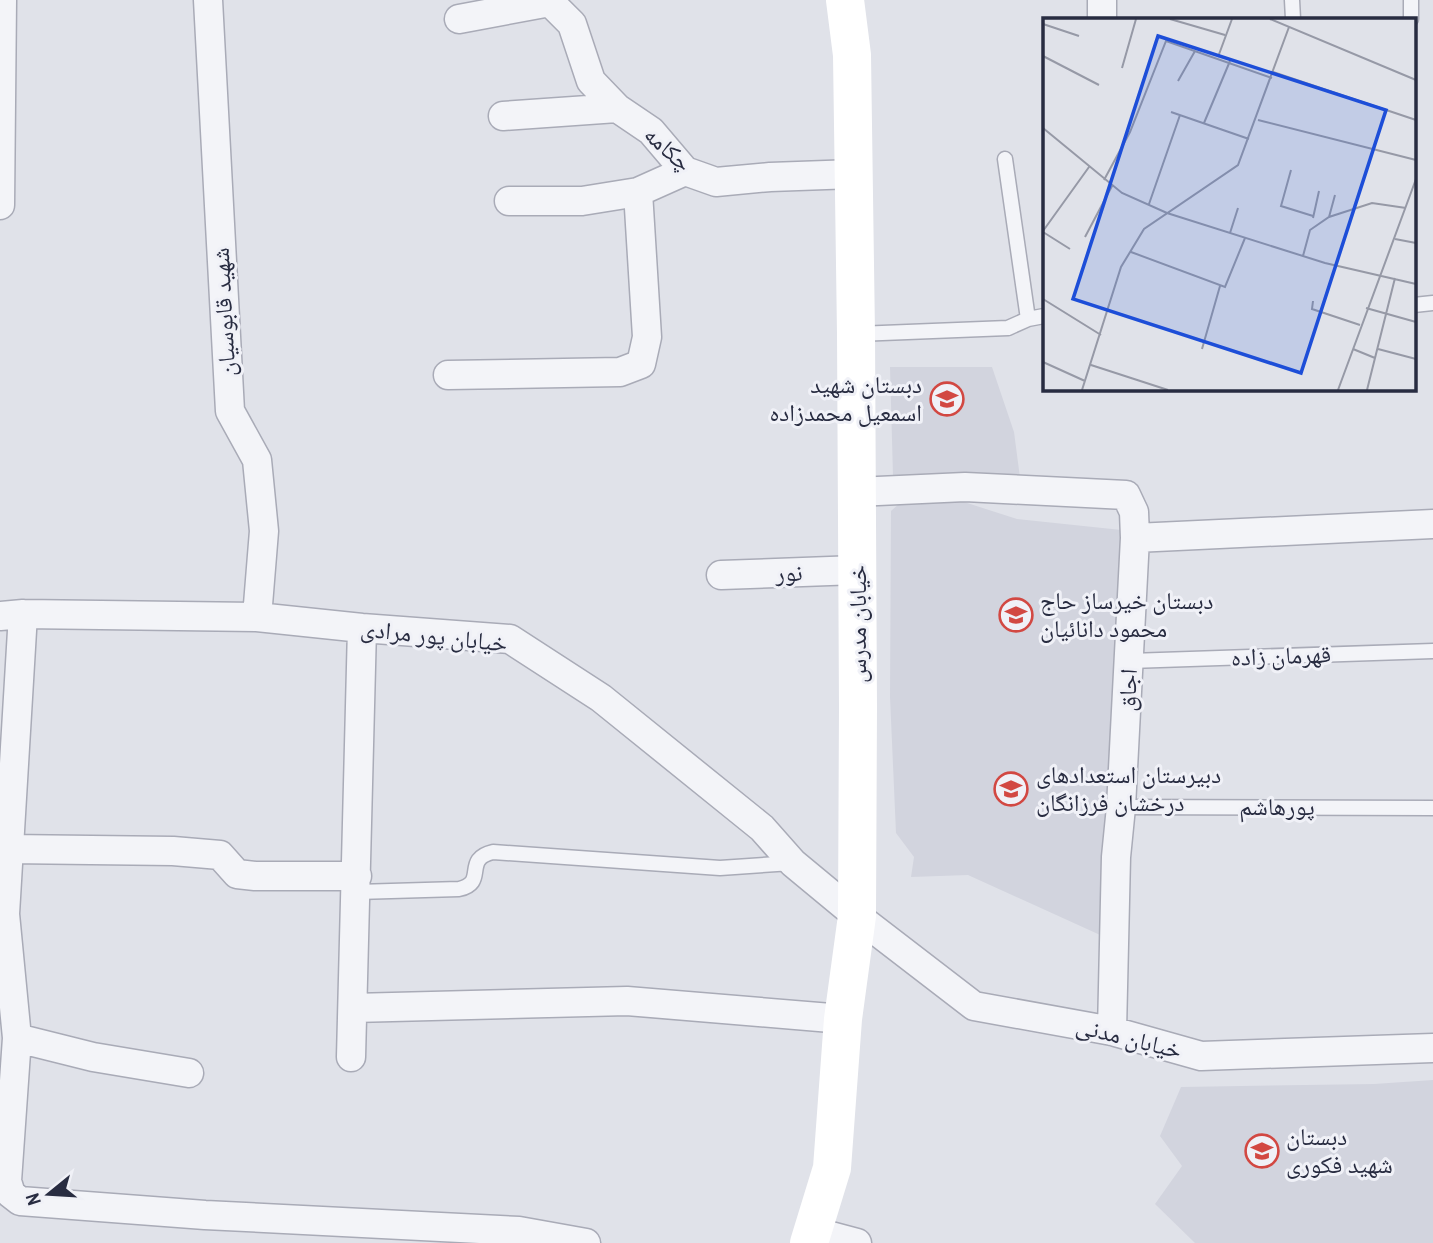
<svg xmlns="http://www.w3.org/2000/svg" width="1433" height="1243" viewBox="0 0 1433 1243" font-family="'Archivo Narrow','Noto Naskh Arabic',sans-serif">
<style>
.built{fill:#d2d4de}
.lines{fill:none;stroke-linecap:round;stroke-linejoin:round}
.service-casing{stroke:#a9abb7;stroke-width:17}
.minor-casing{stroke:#a9abb7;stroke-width:31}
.service{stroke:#f3f4f8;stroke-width:14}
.minor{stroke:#f3f4f8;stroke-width:28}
.secondary{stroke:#fff;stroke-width:38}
.labels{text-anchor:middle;stroke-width:6;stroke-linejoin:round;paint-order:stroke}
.street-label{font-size:24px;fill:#282c41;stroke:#f0f1f7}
.poi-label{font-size:24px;fill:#282c41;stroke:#f0f1f7;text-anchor:start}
.inset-road{fill:none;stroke:#9699a6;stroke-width:2}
.view{fill:#1d4ed8;fill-opacity:0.15;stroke:#1d4ed8;stroke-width:3.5}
.inset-edge{fill:none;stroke:#282c41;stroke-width:3.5}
</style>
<rect width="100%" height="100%" fill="#e0e2e9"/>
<!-- built -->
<path class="built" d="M 890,367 L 992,367 L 1014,432 L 1022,493 L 982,475 L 893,476 Z
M 901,502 L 964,502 L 1017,519 L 1150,533 L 1120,944 L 968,875 L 911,877 L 914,857 L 896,833 L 890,697 L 891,511 Z
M 1433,1080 L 1433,1243 L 1195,1243 L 1155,1204 L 1182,1166 L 1160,1136 L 1181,1087 L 1374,1084 Z"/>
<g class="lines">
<defs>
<path id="service" d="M 1292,0 L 1293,19
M 1411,0 L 1411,19
M 1005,159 L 1028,319
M 1414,305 L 1433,303
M 857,334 L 1008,328 L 1028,319 L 1044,316
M 1130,661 L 1433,651
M 1121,807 L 1433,808
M 357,892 L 459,889 C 488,883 462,859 493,852 L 720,868 L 792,863"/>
<path id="minor" d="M 208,0 L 230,411 L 257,460 L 264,531 L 257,617
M 548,0 L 572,24 L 591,81 L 617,108 L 651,131 L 685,171 L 716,182 L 770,177 L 854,174
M 459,19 L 550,2
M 1102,19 L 1102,0
M 503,116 L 617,108
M 509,201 L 582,201 L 638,192 L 685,171
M 0,205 L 2,0
M 448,375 L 620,372 L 641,364 L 647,337 L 638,192
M 856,492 L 965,487 L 1126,495 L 1134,512 L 1135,538 L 1121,807 L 1116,857 L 1112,1031
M 1135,538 L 1433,524
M 721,575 L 857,570
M 23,614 L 5,914 L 17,1038 L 7,1181 L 11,1194 L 20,1201 L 205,1215 L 519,1231 L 586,1243
M 0,616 L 23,614 L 257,617 L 362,628 L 510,639 L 601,698 L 762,828 L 793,863 L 857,916 L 974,1006 L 1112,1031 L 1201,1056 L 1433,1048
M 9,849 L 173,851 L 220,855 L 237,874 L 255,876 L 357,876
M 353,1008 L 627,1001 L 843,1019
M 17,1038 L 93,1057 L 189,1073
M 351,1057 L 362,628
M 812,1231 L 857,1243"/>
</defs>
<!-- service casing -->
<use href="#service" class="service-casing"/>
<!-- minor casing -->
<use href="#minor" class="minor-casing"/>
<!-- service -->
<use href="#service" class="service"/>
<!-- minor -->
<use href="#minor" class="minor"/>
<!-- secondary -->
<path class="secondary" d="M 809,1243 L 832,1168 L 843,1019 L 857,916 L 858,707 L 856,334 L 852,55 L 845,0"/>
</g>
<!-- icons -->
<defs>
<symbol id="school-ring" viewBox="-11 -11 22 22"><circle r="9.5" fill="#f0f1f7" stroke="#d24842" stroke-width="1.5"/><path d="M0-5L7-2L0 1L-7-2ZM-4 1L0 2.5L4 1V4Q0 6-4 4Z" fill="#d24842"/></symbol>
</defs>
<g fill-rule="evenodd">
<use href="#school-ring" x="928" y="380" width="38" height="38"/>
<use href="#school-ring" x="997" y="596" width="38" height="38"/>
<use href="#school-ring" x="992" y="770" width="38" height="38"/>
<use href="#school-ring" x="1243" y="1132" width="38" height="38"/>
</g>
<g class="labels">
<!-- street labels -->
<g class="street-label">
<text transform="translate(668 149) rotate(42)" y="8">چکامه</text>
<text transform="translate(224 312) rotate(-93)" y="8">شهید قابوسیان</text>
<text transform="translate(789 573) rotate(-2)" y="8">نور</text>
<text transform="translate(858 624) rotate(-90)" y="8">خیابان مدرس</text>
<text transform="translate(434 636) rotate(6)" y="8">خیابان پور مرادی</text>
<text transform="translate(1281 656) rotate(-2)" y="8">قهرمان زاده</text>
<text transform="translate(1128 690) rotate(-87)" y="8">اجاق</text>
<text x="1277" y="815">پورهاشم</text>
<text transform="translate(1129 1038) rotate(14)" y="8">خیابان مدنی</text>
</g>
<!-- poi labels -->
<g class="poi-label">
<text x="922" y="393" text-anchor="end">دبستان شهید<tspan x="922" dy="28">اسمعیل محمدزاده</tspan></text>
<text x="1040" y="609">دبستان خیرساز حاج<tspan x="1040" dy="28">محمود دانائیان</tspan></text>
<text x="1036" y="783">دبیرستان استعدادهای<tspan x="1036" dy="28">درخشان فرزانگان</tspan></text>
<text x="1286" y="1145">دبستان<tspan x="1286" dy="28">شهید فکوری</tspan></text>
</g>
</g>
<!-- overview -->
<g transform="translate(1043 18)">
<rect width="373" height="373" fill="#e0e2e9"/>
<path class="inset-road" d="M 127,1 L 182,17M 227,1 L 373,62M 0,6 L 36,18M 0,38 L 56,67M 175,39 L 189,1M 79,50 L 93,1M 230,54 L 373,102M 135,63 L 152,33M 128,94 L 206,121M 215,102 L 373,142M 161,105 L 187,43M 0,110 L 79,175 L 124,195 L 282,245 L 373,266M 248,152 L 238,188 L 270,198M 61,162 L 87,114 L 123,23 L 229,60M 106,186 L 137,97M 286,199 L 292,177M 270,200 L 276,173M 0,213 L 46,149M 0,214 L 27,231M 187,215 L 195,190M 42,219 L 69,168M 352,221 L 373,225M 88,234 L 182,269 L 202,220M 260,238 L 267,212 L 286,199 L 329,185 L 363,190M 0,281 L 58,317M 270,283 L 269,291 L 317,307M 323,290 L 373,304M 159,331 L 177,268M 310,331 L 332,340M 335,331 L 373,341M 0,344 L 42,363M 48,347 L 125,372M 39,372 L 78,249 L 101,211 L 195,147 L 246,9M 295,372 L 373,161M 324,372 L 352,260"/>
<path class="view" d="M 115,18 L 343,92 L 258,355 L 30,281 Z"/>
<rect width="373" height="373" class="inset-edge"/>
</g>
<!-- north arrow -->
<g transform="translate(49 1194) rotate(252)" stroke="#f0f1f7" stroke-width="5" paint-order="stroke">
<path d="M0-5L12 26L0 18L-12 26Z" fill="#282c41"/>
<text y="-10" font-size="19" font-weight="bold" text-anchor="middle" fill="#282c41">N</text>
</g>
</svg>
